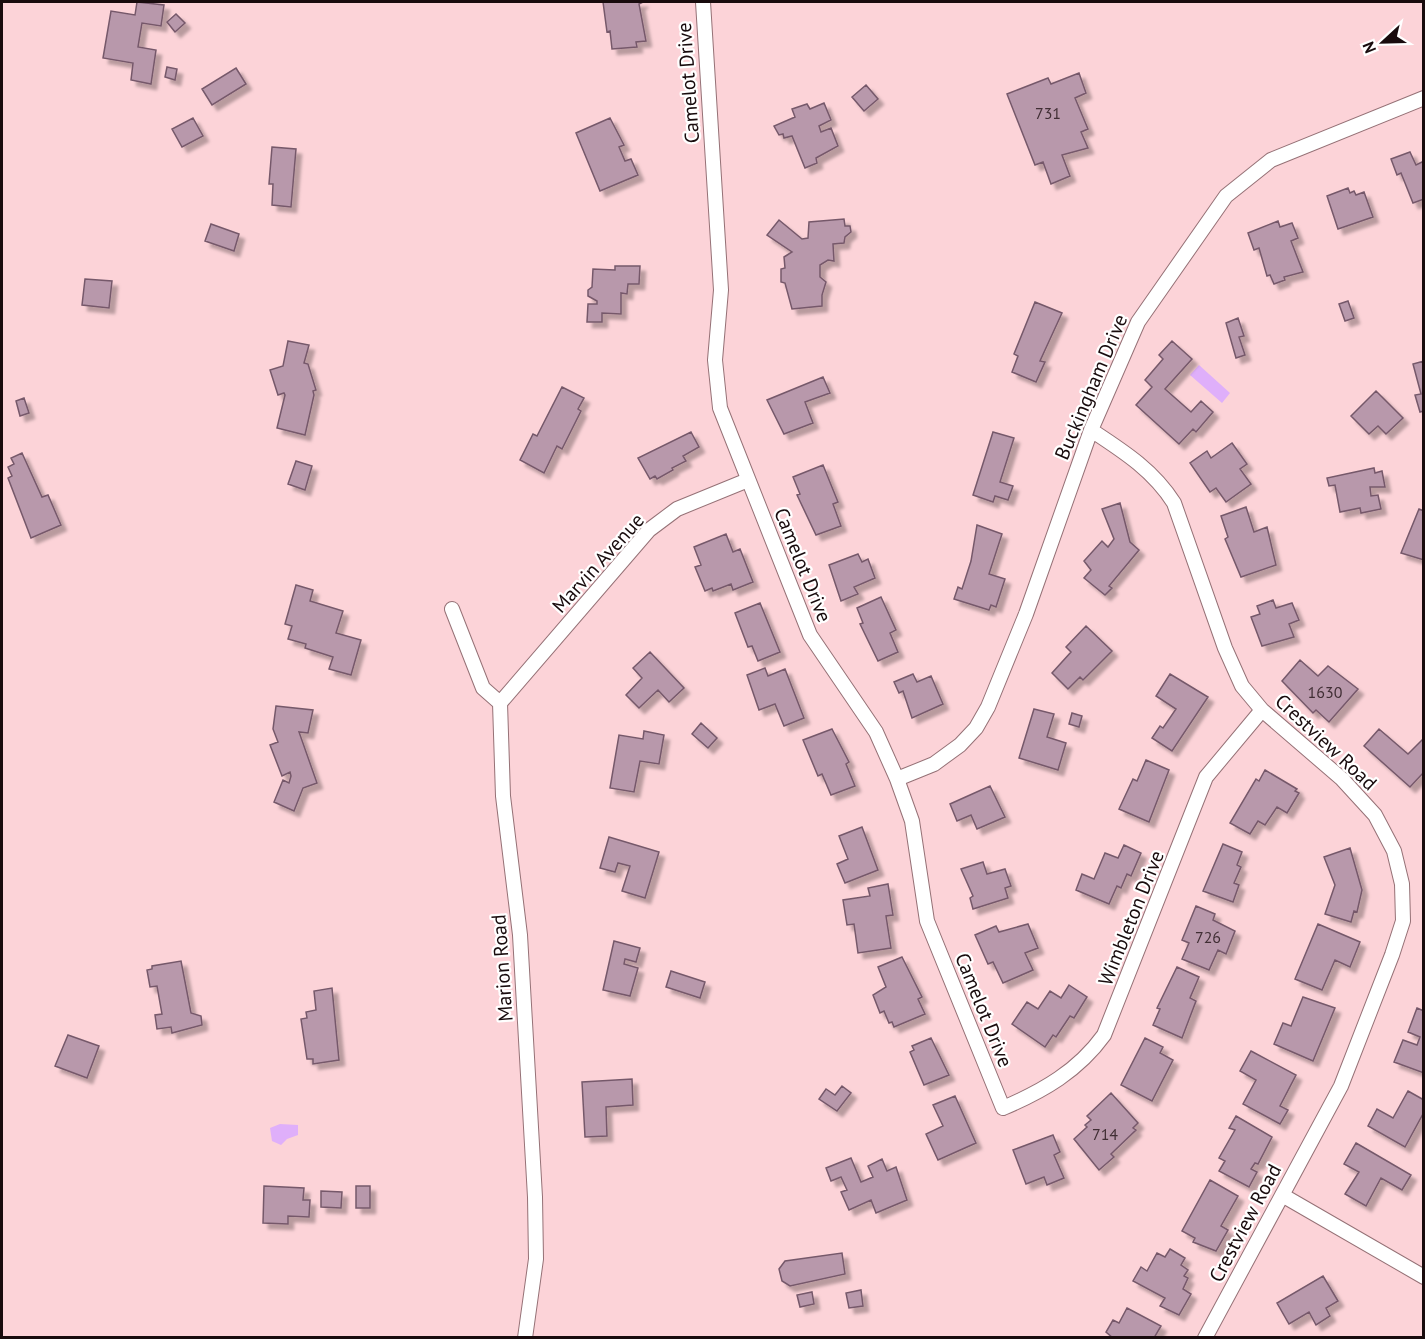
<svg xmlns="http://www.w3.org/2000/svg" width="1425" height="1339" viewBox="0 0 1425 1339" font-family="'PT Sans',sans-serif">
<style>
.water{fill:#dfaffa}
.building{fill:#b898ab;stroke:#76596b;stroke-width:1.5;filter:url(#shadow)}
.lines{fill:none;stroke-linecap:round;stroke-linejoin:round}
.street-casing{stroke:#957176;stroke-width:16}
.street{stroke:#fff;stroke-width:14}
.labels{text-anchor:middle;stroke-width:4.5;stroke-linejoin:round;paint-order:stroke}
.number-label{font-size:16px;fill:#402e34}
.street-label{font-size:20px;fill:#180b0d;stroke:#fff}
</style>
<defs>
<filter id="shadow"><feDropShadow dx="5.5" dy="5.5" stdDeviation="1.5" flood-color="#0004"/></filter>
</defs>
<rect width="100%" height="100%" fill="#fcd3d8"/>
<!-- water -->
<path class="water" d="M 1199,365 L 1230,393 L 1222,403 L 1190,375 Z
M 280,1124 L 298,1125 L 298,1135 L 287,1139 L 281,1145 L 272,1141 L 270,1128 Z"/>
<!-- building -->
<path class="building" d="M 137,2 L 164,5 L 161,26 L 142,23 L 138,47 L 156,50 L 151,84 L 131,80 L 133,63 L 103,58 L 111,11 L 135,15 Z
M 603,2 L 643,2 L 639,4 L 646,41 L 636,42 L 637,47 L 612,49 L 610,31 L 607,32 Z
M 176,14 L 185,23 L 175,32 L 167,22 Z
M 167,67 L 177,69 L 175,80 L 165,77 Z
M 236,68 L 246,84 L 212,105 L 202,89 Z
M 1079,73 L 1086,93 L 1075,98 L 1088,129 L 1081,132 L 1088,148 L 1062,155 L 1070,176 L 1051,184 L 1043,162 L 1035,165 L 1007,94 L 1048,78 L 1051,84 Z
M 866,85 L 878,99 L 864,111 L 852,97 Z
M 824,103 L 831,120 L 819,126 L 821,132 L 831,128 L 838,146 L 816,158 L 817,163 L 805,168 L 792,136 L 784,138 L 783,134 L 779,135 L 774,126 L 795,117 L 792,109 L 807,104 L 810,109 Z
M 193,118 L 203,136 L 182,147 L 172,129 Z
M 610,118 L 624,145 L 619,147 L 625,161 L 631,159 L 638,175 L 600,191 L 576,133 Z
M 272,147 L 296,149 L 291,207 L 272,205 L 273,184 L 269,184 Z
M 1410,152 L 1416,165 L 1424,161 L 1424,199 L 1413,203 L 1401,173 L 1397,175 L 1391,159 Z
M 1348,188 L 1350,193 L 1354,191 L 1356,195 L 1364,192 L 1373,217 L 1338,229 L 1327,196 Z
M 844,219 L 845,226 L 850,226 L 851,232 L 845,237 L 844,243 L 833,244 L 834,261 L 828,260 L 820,265 L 820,277 L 826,282 L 822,295 L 822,306 L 792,309 L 785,283 L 781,282 L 781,269 L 785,268 L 784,257 L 792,252 L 767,235 L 779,220 L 802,239 L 808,238 L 809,222 Z
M 1278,221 L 1280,227 L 1292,223 L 1298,238 L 1291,241 L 1303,272 L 1284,277 L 1285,280 L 1274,284 L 1270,275 L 1267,276 L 1259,248 L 1254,250 L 1248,233 Z
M 211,224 L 239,234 L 234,251 L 205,241 Z
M 615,266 L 640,266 L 639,284 L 628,284 L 627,294 L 621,293 L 621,314 L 602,313 L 602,322 L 587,322 L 588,304 L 597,304 L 597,301 L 588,296 L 588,290 L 592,287 L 593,269 L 615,270 Z
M 85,279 L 112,281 L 109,308 L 82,305 Z
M 1348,301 L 1354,318 L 1345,321 L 1339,304 Z
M 1035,302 L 1062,313 L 1040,361 L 1045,362 L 1036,382 L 1012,372 L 1018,356 L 1014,354 Z
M 1238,318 L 1244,336 L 1239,337 L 1245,355 L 1236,358 L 1226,323 Z
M 288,341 L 309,345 L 304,363 L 308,364 L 316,390 L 313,391 L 314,395 L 305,435 L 277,428 L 285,395 L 284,393 L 278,395 L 270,370 L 283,366 Z
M 1172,341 L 1192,359 L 1165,389 L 1191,412 L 1201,401 L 1213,412 L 1196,432 L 1193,429 L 1179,444 L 1136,405 L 1152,387 L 1145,380 L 1163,359 L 1159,355 Z
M 1424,361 L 1424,411 L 1420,412 L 1415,395 L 1421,394 L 1413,364 Z
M 823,377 L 830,393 L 805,402 L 813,423 L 784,434 L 767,400 Z
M 562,387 L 584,398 L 578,409 L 581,411 L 562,449 L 557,446 L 544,473 L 520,460 L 533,434 L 537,436 Z
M 1376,391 L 1403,418 L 1386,434 L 1378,426 L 1369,434 L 1351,416 Z
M 24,398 L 29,413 L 20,416 L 16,401 Z
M 691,432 L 699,447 L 683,456 L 686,461 L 672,468 L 673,470 L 657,479 L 655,476 L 650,479 L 638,458 Z
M 993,432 L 1014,438 L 1000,482 L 1013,486 L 1008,500 L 995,496 L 993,502 L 973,495 Z
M 1232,443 L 1247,464 L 1240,469 L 1251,484 L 1226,502 L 1216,488 L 1210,492 L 1190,463 L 1207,451 L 1211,458 Z
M 22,453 L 42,497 L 48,495 L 61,525 L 31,538 L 8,478 L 12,476 L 8,467 L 14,464 L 11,458 Z
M 296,461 L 312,466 L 305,490 L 288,484 Z
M 823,465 L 838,502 L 833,504 L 841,526 L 816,535 L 797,495 L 800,494 L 793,477 Z
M 1374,468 L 1375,473 L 1382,471 L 1385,487 L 1370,487 L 1371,496 L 1378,495 L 1381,509 L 1361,513 L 1360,508 L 1340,512 L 1335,485 L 1329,486 L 1327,478 Z
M 1120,503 L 1130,542 L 1139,550 L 1109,586 L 1112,588 L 1105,595 L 1084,578 L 1091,570 L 1084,561 L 1102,541 L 1108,547 L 1114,539 L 1102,509 Z
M 1246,507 L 1254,532 L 1267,527 L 1276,565 L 1241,577 L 1225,539 L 1228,537 L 1221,516 Z
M 1419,509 L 1424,511 L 1424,560 L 1401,553 Z
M 977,525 L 1002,534 L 989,574 L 1005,579 L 996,607 L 991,605 L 989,610 L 954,599 L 958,587 L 962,589 L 971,561 Z
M 726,534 L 733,552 L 740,549 L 753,582 L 733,590 L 731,584 L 713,591 L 712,588 L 705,591 L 695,567 L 701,565 L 694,547 Z
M 858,554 L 862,562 L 868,559 L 875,578 L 854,587 L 858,594 L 841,601 L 829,565 Z
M 296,585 L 313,590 L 310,601 L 343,611 L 336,633 L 361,640 L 351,675 L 329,669 L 333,657 L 305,648 L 306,644 L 288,639 L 292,626 L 285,624 Z
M 881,597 L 896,630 L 890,633 L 898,652 L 878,661 L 860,624 L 863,623 L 857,608 Z
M 1273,600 L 1276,608 L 1292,603 L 1299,620 L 1289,624 L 1294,637 L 1262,646 L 1251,617 L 1260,614 L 1257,606 Z
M 760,603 L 780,652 L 758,661 L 752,646 L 748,647 L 735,613 Z
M 1086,626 L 1112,651 L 1083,680 L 1080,677 L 1068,689 L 1052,673 L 1071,652 L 1066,647 Z
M 650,652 L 684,688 L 669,702 L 658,690 L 639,708 L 626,695 L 642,678 L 633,668 Z
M 1300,660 L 1318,676 L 1328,666 L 1358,689 L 1329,722 L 1316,710 L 1313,713 L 1282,681 Z
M 765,668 L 768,676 L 785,669 L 804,718 L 784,726 L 775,704 L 759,710 L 747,675 Z
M 913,674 L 917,682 L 931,676 L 943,704 L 912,718 L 903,691 L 899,693 L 894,682 Z
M 1170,674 L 1208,697 L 1172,751 L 1152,738 L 1160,726 L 1163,728 L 1176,709 L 1156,696 Z
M 276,706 L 313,710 L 308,733 L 299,732 L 317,783 L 303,788 L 294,811 L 274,802 L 283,780 L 289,783 L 291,776 L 290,772 L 282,776 L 270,745 L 278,742 L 273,729 Z
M 1034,709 L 1054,714 L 1047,737 L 1066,743 L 1058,770 L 1019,758 Z
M 1072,713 L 1082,716 L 1079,727 L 1069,724 Z
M 701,723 L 717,738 L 708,748 L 692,734 Z
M 832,729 L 849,762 L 846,764 L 855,786 L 831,795 L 822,774 L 818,776 L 803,740 Z
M 1379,729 L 1408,754 L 1424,738 L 1424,772 L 1410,787 L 1364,746 Z
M 644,731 L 664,735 L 659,764 L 640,761 L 634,792 L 610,788 L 619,735 L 643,739 Z
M 1146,760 L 1169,770 L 1149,822 L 1119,809 L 1133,779 L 1137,781 Z
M 1265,770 L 1297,789 L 1295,791 L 1299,793 L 1287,813 L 1277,807 L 1265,825 L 1258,821 L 1250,834 L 1230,823 L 1256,779 L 1259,781 Z
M 990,786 L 1005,817 L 977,829 L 971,815 L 957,821 L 950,804 Z
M 862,827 L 878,870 L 845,883 L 837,864 L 848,859 L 839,836 Z
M 609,837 L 659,852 L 645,898 L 622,891 L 630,866 L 618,863 L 615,872 L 600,868 Z
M 1223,844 L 1242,852 L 1237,865 L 1241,867 L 1234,883 L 1239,885 L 1233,902 L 1203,891 Z
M 1124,845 L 1141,853 L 1131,876 L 1127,874 L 1121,888 L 1117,886 L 1109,904 L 1076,890 L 1082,874 L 1094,879 L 1105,853 L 1118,858 Z
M 1350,848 L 1362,890 L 1357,912 L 1354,911 L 1351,922 L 1325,914 L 1335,885 L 1324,857 Z
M 983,862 L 987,874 L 1005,869 L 1011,886 L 1005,888 L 1008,898 L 973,909 L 970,898 L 973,896 L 961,869 Z
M 888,884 L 893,915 L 886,916 L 891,948 L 858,953 L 854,924 L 847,925 L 843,900 L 870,896 L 868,888 Z
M 1196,906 L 1215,914 L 1213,920 L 1235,931 L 1226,954 L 1218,950 L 1209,970 L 1182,959 L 1189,943 L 1182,940 Z
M 1028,924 L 1038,948 L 1025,953 L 1033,970 L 1003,983 L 993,962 L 988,964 L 975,935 L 996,926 L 999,932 Z
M 1318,924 L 1360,942 L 1350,967 L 1335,960 L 1322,990 L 1295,979 Z
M 614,941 L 640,948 L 636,962 L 625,959 L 624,964 L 638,968 L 630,996 L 603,990 Z
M 902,957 L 922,997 L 918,999 L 925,1014 L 894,1027 L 892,1022 L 889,1023 L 884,1011 L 880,1013 L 873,995 L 886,987 L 878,967 Z
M 181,961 L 191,1013 L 201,1016 L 202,1025 L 172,1033 L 171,1027 L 157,1029 L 155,1015 L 162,1014 L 157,986 L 150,987 L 147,970 L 152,969 L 152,966 Z
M 1177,967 L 1199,977 L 1190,998 L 1196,1001 L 1182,1038 L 1153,1025 L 1160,1009 L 1157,1008 Z
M 671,971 L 705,982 L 700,998 L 666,987 Z
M 1069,985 L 1087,997 L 1074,1018 L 1070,1016 L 1056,1037 L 1053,1035 L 1045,1047 L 1012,1024 L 1027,1002 L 1038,1009 L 1050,991 L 1061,998 Z
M 332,988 L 339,1060 L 313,1064 L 313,1059 L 307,1059 L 301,1019 L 307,1018 L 306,1012 L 316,1010 L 314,991 Z
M 1303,997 L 1335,1008 L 1313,1061 L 1274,1044 L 1283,1023 L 1291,1026 Z
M 1417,1008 L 1424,1011 L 1424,1073 L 1394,1062 L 1403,1040 L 1417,1045 L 1420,1037 L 1408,1032 Z
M 68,1035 L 99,1046 L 87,1078 L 55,1066 Z
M 931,1038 L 949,1075 L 924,1085 L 910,1052 L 914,1050 L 912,1046 Z
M 1145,1038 L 1163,1047 L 1160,1053 L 1173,1060 L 1152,1101 L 1121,1085 Z
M 1251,1051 L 1296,1075 L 1280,1106 L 1288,1110 L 1280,1124 L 1243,1104 L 1256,1080 L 1240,1071 Z
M 632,1079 L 633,1105 L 606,1107 L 607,1136 L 585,1137 L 582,1082 Z
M 842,1086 L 851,1093 L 837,1111 L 819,1099 L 826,1089 L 835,1095 Z
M 1408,1091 L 1424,1100 L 1424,1112 L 1405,1147 L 1368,1126 L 1377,1109 L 1393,1118 Z
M 1111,1093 L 1138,1123 L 1133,1128 L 1136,1130 L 1111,1154 L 1114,1157 L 1099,1170 L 1074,1139 L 1087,1127 L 1085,1125 L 1091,1120 L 1087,1116 Z
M 955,1096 L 976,1143 L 938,1160 L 926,1134 L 943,1126 L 933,1105 Z
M 1236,1116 L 1272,1137 L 1258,1164 L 1255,1163 L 1251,1169 L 1257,1172 L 1249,1187 L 1219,1171 L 1225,1161 L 1219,1158 L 1235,1130 L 1229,1128 Z
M 1053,1135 L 1060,1152 L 1054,1155 L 1064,1178 L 1047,1185 L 1044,1177 L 1026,1184 L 1013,1150 Z
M 1356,1143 L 1411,1175 L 1402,1190 L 1381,1178 L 1366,1206 L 1345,1194 L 1359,1172 L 1344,1164 Z
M 851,1158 L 861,1182 L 873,1177 L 868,1166 L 882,1159 L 887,1171 L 896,1167 L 907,1200 L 876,1213 L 871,1200 L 849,1210 L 841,1192 L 847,1190 L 841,1177 L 831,1181 L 826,1168 Z
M 1210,1180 L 1238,1196 L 1221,1226 L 1228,1230 L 1216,1251 L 1193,1242 L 1195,1238 L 1182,1231 Z
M 264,1186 L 304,1188 L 303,1200 L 310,1200 L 309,1217 L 288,1216 L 288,1224 L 263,1223 Z
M 356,1186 L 370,1186 L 370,1208 L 356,1208 Z
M 321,1191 L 342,1192 L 341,1208 L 321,1207 Z
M 1170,1249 L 1185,1258 L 1181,1265 L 1188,1270 L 1184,1276 L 1188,1278 L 1183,1289 L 1191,1294 L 1179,1315 L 1160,1306 L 1165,1298 L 1133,1281 L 1141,1267 L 1147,1271 L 1157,1253 L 1165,1257 Z
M 842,1253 L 845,1274 L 790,1286 L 782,1281 L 779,1269 L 785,1261 Z
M 1323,1276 L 1338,1301 L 1326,1308 L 1330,1316 L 1316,1325 L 1309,1312 L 1289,1324 L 1277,1303 Z
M 861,1290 L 863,1306 L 849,1308 L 846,1293 Z
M 812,1292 L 814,1304 L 800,1307 L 797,1295 Z
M 1127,1308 L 1161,1326 L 1154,1338 L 1113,1338 L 1106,1332 L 1113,1320 L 1119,1323 Z"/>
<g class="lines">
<defs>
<path id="street" d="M 703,2 L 721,290 L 715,360 L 720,408 L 810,635 L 876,732 L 897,779 L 912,821 L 927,921 L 1003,1108 C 1043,1091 1078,1071 1104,1035 L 1206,777 L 1262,710
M 1091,430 C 1123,451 1153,470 1174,503 L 1225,648 L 1242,686 L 1262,710 L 1342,779 L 1375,815 L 1394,851 L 1402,884 L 1403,921 L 1392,955 L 1341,1086 L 1205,1338
M 452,609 L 483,688 L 500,703 L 503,796 L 520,935 L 535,1197 L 536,1259 L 525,1338
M 500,703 L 649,530 L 677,509 L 748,480
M 897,779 L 934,764 L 960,745 L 976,728 L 988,707 L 1026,614 L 1091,430 L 1138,322 L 1226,196 L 1271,160 L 1424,98
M 1282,1195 L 1424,1277"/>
</defs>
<!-- street casing -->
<use href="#street" class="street-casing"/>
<!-- street -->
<use href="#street" class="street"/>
</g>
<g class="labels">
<!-- number labels -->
<g class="number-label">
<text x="1048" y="119">731</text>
<text x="1325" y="698">1630</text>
<text x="1208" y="943">726</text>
<text x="1105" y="1140">714</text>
</g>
<!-- street labels -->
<g class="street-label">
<text transform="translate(688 83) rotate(-94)" y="7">Camelot Drive</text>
<text transform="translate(1091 387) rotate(-67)" y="7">Buckingham Drive</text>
<text transform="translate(598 563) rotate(-48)" y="7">Marvin Avenue</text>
<text transform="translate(803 565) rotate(68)" y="7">Camelot Drive</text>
<text transform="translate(1326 742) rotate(43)" y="7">Crestview Road</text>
<text transform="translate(1131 918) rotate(-68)" y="7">Wimbleton Drive</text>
<text transform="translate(502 968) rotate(-94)" y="7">Marion Road</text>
<text transform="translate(984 1010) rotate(68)" y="7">Camelot Drive</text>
<text transform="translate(1245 1223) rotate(-62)" y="7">Crestview Road</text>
</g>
</g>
<!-- border -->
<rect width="1425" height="1339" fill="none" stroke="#180b0d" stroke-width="6"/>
<!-- north arrow -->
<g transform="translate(1383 42) rotate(248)" stroke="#ffffff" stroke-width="4.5" paint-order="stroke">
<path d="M0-4.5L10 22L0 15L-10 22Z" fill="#180b0d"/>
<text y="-9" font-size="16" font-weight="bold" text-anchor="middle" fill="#180b0d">N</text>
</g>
</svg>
